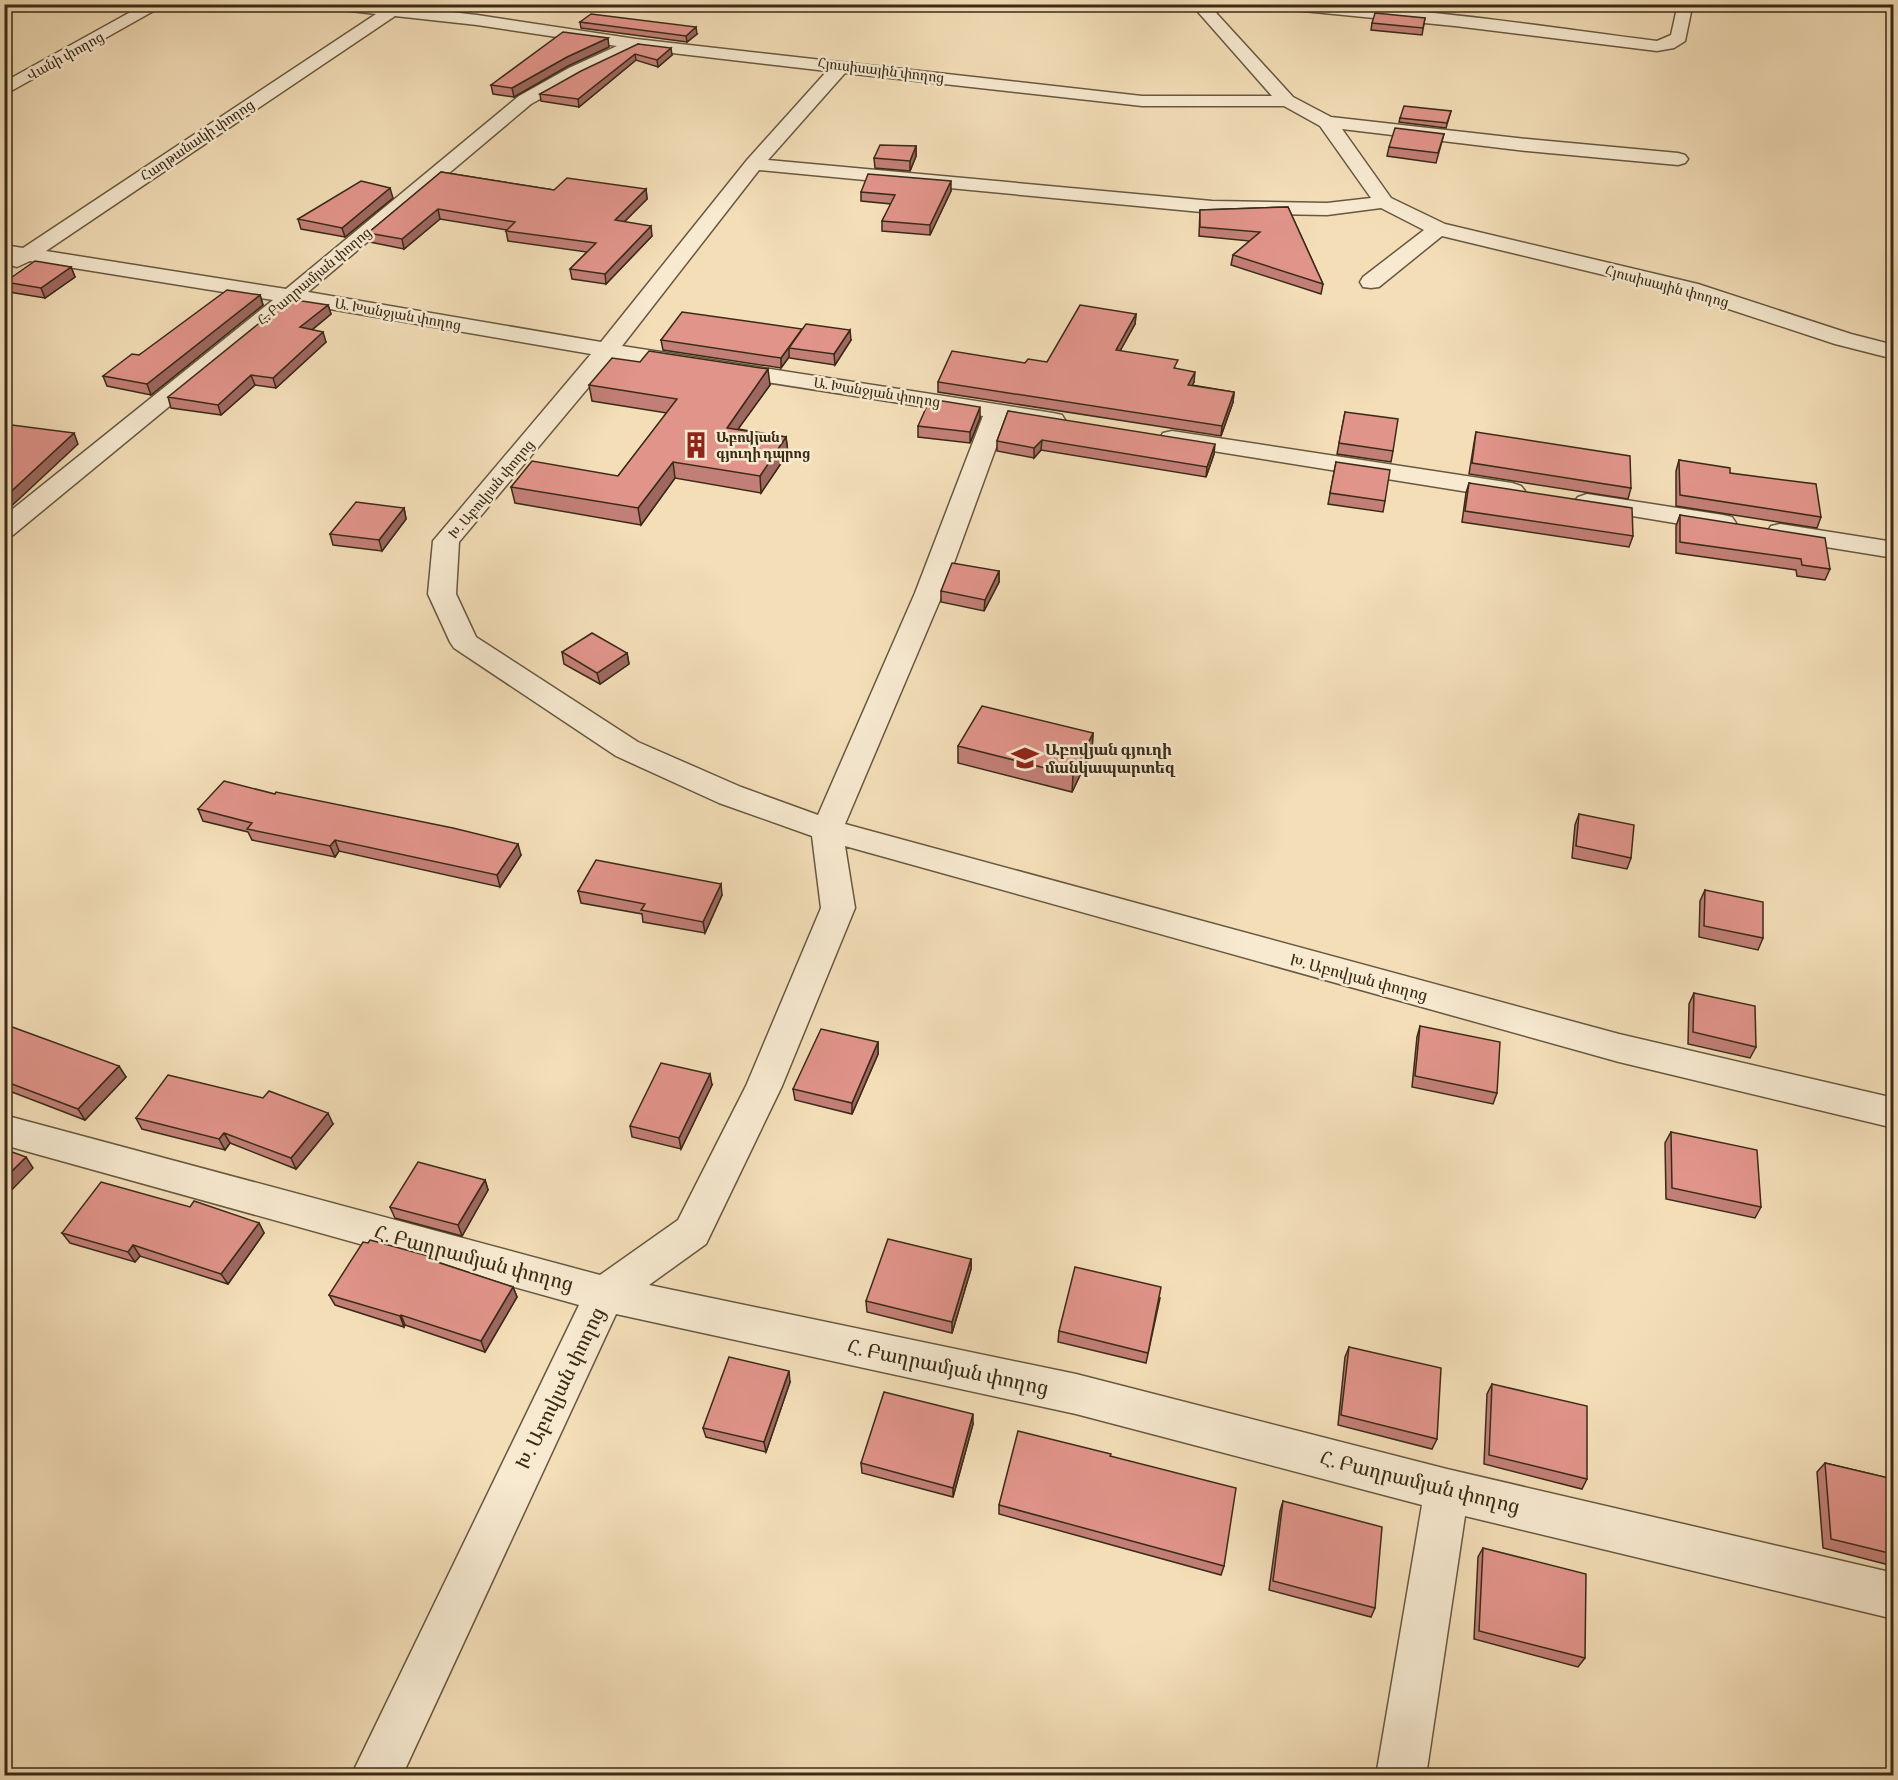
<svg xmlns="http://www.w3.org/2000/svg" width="1898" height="1780" viewBox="0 0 1898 1780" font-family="Alegreya,'Noto Serif Armenian',serif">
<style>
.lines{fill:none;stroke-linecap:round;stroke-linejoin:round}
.minor-casing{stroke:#68583f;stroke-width:3}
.minor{fill:#f7ead1;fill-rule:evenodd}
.wall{fill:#c27f77;stroke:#3a2b17;stroke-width:1.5}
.shaded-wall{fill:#9e6861;stroke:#3a2b17;stroke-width:1.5}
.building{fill:#e1948a;stroke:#3a2b17;stroke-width:1.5}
.labels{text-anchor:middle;stroke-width:5;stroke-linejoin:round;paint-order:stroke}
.far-street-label{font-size:14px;fill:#3a2b17;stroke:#f7ead1}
.far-poi-label{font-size:14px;font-weight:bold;fill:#3a2b17;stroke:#f7ead1;text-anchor:start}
.poi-label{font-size:16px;font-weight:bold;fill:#3a2b17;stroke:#f7ead1;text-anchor:start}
.street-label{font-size:16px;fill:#3a2b17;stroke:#f7ead1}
.near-street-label{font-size:20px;fill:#3a2b17;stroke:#f7ead1}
</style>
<rect width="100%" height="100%" fill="#f3deb8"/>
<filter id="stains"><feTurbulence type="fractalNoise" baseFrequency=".00333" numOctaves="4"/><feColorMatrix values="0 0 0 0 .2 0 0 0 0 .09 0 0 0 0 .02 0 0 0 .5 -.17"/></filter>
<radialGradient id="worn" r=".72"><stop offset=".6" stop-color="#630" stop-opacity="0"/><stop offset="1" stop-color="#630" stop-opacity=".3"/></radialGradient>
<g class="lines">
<defs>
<path id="minor" d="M 145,4 L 166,4 L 4,95 L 4,82 Z
M 326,4 L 383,4 L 477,15 L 636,39 L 1142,96 L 1272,96 L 1191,4 L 1208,4 L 1293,97 L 1331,117 L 1527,139 L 1678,153 L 1685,155 L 1688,159 L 1685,163 L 1678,165 L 1527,151 L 1342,129 L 1391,198 L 1445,224 L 1698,284 L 1851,334 L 1894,345 L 1894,359 L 1835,344 L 1683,294 L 1442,236 L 1379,287 L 1371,288 L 1363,287 L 1360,282 L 1363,277 L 1424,230 L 1381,208 L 1327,215 L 1212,213 L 759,170 L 622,346 L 1053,413 L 1062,415 L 1065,420 L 1062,425 L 1053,427 L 1006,420 L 943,593 L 845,824 L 1619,1034 L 1894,1098 L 1894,1128 L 1619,1062 L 845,846 L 855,908 L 782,1086 L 706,1244 L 649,1285 L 1076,1374 L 1447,1469 L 1894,1573 L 1894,1619 L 1465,1516 L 1426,1776 L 1376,1776 L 1422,1505 L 1076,1414 L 616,1314 L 402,1776 L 351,1776 L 579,1305 L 4,1145 L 4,1115 L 600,1275 L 678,1220 L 746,1086 L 821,908 L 812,836 L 719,803 L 616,756 L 454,648 L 450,642 L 428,594 L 433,541 L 591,354 L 295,303 L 13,535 L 4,537 L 4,516 L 273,300 L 30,261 L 17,267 L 10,265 L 6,261 L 8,258 L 4,257 L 4,245 L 23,248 L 376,14 L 334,9 ZM 395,16 L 477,25 L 617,46 L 569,68 L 519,96 L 286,289 L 46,251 ZM 638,49 L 827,71 L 747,160 L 601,342 L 308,292 L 531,104 L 581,76 ZM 845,73 L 1142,106 L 1284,106 L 1320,126 L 1371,198 L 1327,203 L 1212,201 L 768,160 ZM 613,358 L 983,416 L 915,593 L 818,815 L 741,787 L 638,742 L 476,637 L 456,594 L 459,542 Z
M 1275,4 C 1403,4 1530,25 1657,41 L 1671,35 L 1677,8 L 1689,8 L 1691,12 L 1685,41 L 1674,48 L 1657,51 L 1455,26 L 1283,9 Z
M 1172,431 L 1512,483 L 1521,486 L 1525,491 L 1521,496 L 1512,499 L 1163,443 L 1160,438 L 1163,433 Z
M 1587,494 L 1723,515 L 1732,517 L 1736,523 L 1732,529 L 1723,531 L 1578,507 L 1574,502 L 1578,497 Z
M 1780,524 L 1894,542 L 1894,558 L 1771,538 L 1767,532 L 1771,526 Z"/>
</defs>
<!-- minor casing -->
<use href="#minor" class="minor-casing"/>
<!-- minor -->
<use href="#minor" class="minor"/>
</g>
<!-- wall -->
<path class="wall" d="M 1378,4 L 1427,4 L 1426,10 L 1378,6 Z
M 1425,18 L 1422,35 L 1371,30 L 1372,23 Z
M 580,22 L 697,34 L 687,42 L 581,28 Z
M 638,44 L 672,55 L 658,67 L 636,60 L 579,107 L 541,101 L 540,94 Z
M 609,47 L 568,66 L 514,97 L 493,94 L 491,85 Z
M 1451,111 L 1446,128 L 1399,122 L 1400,118 Z
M 1444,134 L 1436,163 L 1387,156 L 1389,147 Z
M 916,146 L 916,156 L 910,171 L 875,168 L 874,158 Z
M 441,172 L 554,190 L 646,189 L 647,199 L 624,222 L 652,236 L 606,284 L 572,279 L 570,269 L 587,252 L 508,241 L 506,231 L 507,230 L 440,219 L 404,249 L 370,242 L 368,233 Z
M 951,191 L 930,235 L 882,231 L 882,221 L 891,204 L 861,201 L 861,192 Z
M 393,198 L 345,237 L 301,229 L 298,219 Z
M 1288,207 L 1323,284 L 1321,294 L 1231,265 L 1233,255 L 1250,241 L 1199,236 L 1200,210 Z
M 71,267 L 75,277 L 45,298 L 9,292 L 5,282 Z
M 260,295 L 263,305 L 151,395 L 107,386 L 103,376 L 139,355 Z
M 328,305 L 331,314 L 312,330 L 326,342 L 276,388 L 255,385 L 221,415 L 171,408 L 168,397 Z
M 1136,314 L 1135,324 L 1120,351 L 1177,369 L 1194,382 L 1192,385 L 1234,392 L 1233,402 L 1221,436 L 938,392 L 938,382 L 1025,363 L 1047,362 Z
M 661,340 L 851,340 L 835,365 L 790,358 L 789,357 L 781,368 L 663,350 Z
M 589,385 L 770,385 L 738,429 L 786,437 L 788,453 L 761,493 L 675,478 L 641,525 L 515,503 L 511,487 L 618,476 L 667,413 L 592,401 Z
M 1008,411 L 1214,454 L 1206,477 L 1041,450 L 1034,458 L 997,451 L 997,441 Z
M 1345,412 L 1393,451 L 1391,462 L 1337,454 Z
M 980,418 L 970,443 L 918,437 L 918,426 Z
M 1476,432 L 1631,488 L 1628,499 L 1469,474 L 1474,443 Z
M 1679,460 L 1730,473 L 1821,517 L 1817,528 L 1676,506 L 1676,471 Z
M 1336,462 L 1385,501 L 1383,512 L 1328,504 Z
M 1469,483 L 1633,536 L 1629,547 L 1462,522 L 1466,493 Z
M 404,508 L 406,519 L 382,551 L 333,545 L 330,534 Z
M 1680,515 L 1830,569 L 1825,580 L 1797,576 L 1796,570 L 1676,553 L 1676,526 Z
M 999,571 L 999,582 L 984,611 L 941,602 L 941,591 Z
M 562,652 L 627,653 L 629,664 L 600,684 L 564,664 Z
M 1093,733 L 1092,750 L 1072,792 L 958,763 L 958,746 Z
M 198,809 L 521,855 L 500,887 L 339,851 L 335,857 L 252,840 L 248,832 L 203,821 Z
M 1579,814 L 1631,858 L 1627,869 L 1572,858 L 1575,825 Z
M 1705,890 L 1763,938 L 1758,950 L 1699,937 L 1700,901 Z
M 578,891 L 722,895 L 705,933 L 643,922 L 642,914 L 581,903 Z
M 1694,993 L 1756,1047 L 1750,1058 L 1688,1044 L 1689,1004 Z
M 4,1024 L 126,1077 L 85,1120 L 4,1089 Z
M 1420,1026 L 1497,1093 L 1493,1104 L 1412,1087 L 1417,1037 Z
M 878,1042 L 878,1054 L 852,1114 L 795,1100 L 793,1089 Z
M 712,1085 L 681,1149 L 632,1137 L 630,1126 Z
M 136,1118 L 333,1124 L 296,1169 L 230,1143 L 225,1150 L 142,1129 Z
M 1671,1132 L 1761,1207 L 1755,1218 L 1666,1199 L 1665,1143 Z
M 485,1180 L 488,1190 L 462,1236 L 395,1218 L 390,1207 Z
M 259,1223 L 264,1233 L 228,1284 L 140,1256 L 135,1262 L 70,1243 L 62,1233 Z
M 971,1259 L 971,1269 L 952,1333 L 867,1312 L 866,1301 Z
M 440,1263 L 513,1287 L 517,1297 L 485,1352 L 405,1325 L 404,1327 L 335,1305 L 329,1295 Z
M 1160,1298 L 1146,1363 L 1058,1342 L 1059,1331 Z
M 1349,1347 L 1437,1439 L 1432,1449 L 1338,1425 L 1345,1357 Z
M 790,1382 L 766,1452 L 706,1437 L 703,1428 Z
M 1492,1384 L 1587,1479 L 1582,1489 L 1484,1464 L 1487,1394 Z
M 973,1424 L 953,1497 L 862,1473 L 861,1463 Z
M 1110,1456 L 1224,1566 L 1221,1575 L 999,1514 L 999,1505 Z
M 1825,1463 L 1893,1479 L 1893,1566 L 1823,1548 L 1817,1472 Z
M 1283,1501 L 1375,1608 L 1371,1617 L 1269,1590 L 1280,1511 Z
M 1483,1548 L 1585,1658 L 1578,1667 L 1474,1639 L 1478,1557 Z"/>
<!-- shaded-wall -->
<path class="shaded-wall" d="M 696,27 L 697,34 L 687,42 L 686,36 Z
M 608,38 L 609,47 L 568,66 L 514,97 L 512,88 L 567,57 Z
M 671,48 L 672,55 L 658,67 L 657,60 Z
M 635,54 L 636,60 L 579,107 L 578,99 Z
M 916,146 L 916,156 L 910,171 L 910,161 Z
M 951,181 L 951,191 L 930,235 L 930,225 Z
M 390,188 L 393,198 L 345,237 L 342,228 Z
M 646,189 L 647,199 L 616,230 L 615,220 Z
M 438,209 L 440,219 L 404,249 L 402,239 Z
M 651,226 L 652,236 L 606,284 L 605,274 Z
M 71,267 L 75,277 L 45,298 L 41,288 Z
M 260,295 L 263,305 L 151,395 L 147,384 Z
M 328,305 L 331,314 L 303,337 L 300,327 Z
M 1136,314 L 1135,324 L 1115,360 L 1116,350 Z
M 802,329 L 789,348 L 789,357 L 781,368 L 781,358 Z
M 850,330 L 851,340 L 835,365 L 834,354 Z
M 323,332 L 326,342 L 276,388 L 273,378 Z
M 768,369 L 770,385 L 728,443 L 727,428 Z
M 1195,372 L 1194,382 L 1187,395 L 1188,385 Z
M 251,375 L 255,385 L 221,415 L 218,405 Z
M 1234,392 L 1233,402 L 1221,436 L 1222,426 Z
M 980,407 L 980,418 L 970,443 L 970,432 Z
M 74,433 L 78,444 L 4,513 L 4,498 Z
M 786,437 L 788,453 L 761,493 L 760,476 Z
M 1042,440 L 1041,450 L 1034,458 L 1034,448 Z
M 1215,444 L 1214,454 L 1206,477 L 1207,467 Z
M 673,462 L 675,478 L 641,525 L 638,508 Z
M 404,508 L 406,519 L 382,551 L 379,540 Z
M 999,571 L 999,582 L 984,611 L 985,600 Z
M 627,653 L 629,664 L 600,684 L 597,673 Z
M 1093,733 L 1092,750 L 1072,792 L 1073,775 Z
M 335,840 L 339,851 L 335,857 L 330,846 Z
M 518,844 L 521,855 L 500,887 L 497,875 Z
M 721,884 L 722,895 L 705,933 L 703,922 Z
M 878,1042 L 878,1054 L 852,1114 L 852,1103 Z
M 119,1066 L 126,1077 L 85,1120 L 78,1109 Z
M 710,1074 L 712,1085 L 681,1149 L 679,1138 Z
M 328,1113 L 333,1124 L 296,1169 L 291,1158 Z
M 224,1133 L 230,1143 L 225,1150 L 219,1139 Z
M 26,1157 L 33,1168 L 4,1198 L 4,1179 Z
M 485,1180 L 488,1190 L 462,1236 L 458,1225 Z
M 259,1223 L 264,1233 L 228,1284 L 221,1274 Z
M 133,1245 L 140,1256 L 135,1262 L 128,1252 Z
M 971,1259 L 971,1269 L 952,1333 L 952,1322 Z
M 513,1287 L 517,1297 L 485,1352 L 481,1341 Z
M 401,1315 L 405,1325 L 404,1327 L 400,1316 Z
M 789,1371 L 790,1382 L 766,1452 L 764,1442 Z
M 973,1414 L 973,1424 L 953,1497 L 953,1488 Z"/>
<!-- building -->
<path class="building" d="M 1375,13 L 1425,18 L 1423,28 L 1372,23 Z
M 591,14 L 696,27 L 686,36 L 580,22 Z
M 563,32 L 608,38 L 567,57 L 512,88 L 491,85 Z
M 638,44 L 671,48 L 657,60 L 635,54 L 578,99 L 540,94 L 581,71 Z
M 1404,106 L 1451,111 L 1447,123 L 1400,118 Z
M 1395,128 L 1444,134 L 1438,153 L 1389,147 Z
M 880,145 L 916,146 L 910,161 L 874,158 Z
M 441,172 L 554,190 L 567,178 L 646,189 L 615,220 L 651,226 L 605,274 L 570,269 L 596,243 L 506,231 L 515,222 L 438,209 L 402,239 L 368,233 Z
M 868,174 L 951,181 L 930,225 L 882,221 L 895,195 L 861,192 Z
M 361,181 L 390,188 L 342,228 L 298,219 Z
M 1288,207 L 1323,284 L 1233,255 L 1260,232 L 1200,227 L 1200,210 Z
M 35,261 L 71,267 L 41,288 L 5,282 Z
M 227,290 L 260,295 L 147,384 L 103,376 L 132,354 L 139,355 Z
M 289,299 L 328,305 L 300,327 L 323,332 L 273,378 L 251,375 L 218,405 L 168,397 Z
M 1080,305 L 1136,314 L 1116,350 L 1178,360 L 1174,368 L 1195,372 L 1188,385 L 1234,392 L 1222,426 L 938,382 L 952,351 L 1025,363 L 1028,359 L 1047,362 Z
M 682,312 L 802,329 L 781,358 L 661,340 Z
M 806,324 L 850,330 L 834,354 L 789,348 Z
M 649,351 L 768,369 L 727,428 L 786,437 L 760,476 L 673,462 L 638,508 L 511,487 L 532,461 L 618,476 L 677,399 L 589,385 L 612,358 L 640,362 Z
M 930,399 L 980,407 L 970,432 L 918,426 Z
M 1008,411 L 1215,444 L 1207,467 L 1042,440 L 1034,448 L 997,441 Z
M 1345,412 L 1398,419 L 1393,451 L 1339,443 Z
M 4,424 L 74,433 L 4,498 Z
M 1476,432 L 1630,456 L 1631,488 L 1472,463 Z
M 1679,460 L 1730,468 L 1730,473 L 1816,484 L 1821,517 L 1680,495 Z
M 1336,462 L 1390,470 L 1385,501 L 1330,493 Z
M 1469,483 L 1632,508 L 1633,536 L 1465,511 Z
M 356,502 L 404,508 L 379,540 L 330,534 Z
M 1680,515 L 1825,538 L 1830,569 L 1802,565 L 1801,559 L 1680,542 Z
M 952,563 L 999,571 L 985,600 L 941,591 Z
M 592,633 L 627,653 L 597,673 L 562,652 Z
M 982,706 L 1093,733 L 1073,775 L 958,746 Z
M 224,781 L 275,794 L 276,792 L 453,828 L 518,844 L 497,875 L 335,840 L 330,846 L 247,829 L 252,823 L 198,809 Z
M 1579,814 L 1634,825 L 1631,858 L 1576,846 Z
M 596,860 L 721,884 L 703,922 L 641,910 L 645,904 L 578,891 Z
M 1705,890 L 1763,902 L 1763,938 L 1704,926 Z
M 1694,993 L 1755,1006 L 1756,1047 L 1693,1032 Z
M 4,1024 L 119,1066 L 78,1109 L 4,1081 Z
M 1420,1026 L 1500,1042 L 1497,1093 L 1415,1076 Z
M 821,1029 L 878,1042 L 852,1103 L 793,1089 Z
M 661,1063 L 710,1074 L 679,1138 L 630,1126 Z
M 168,1075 L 263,1098 L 269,1091 L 328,1113 L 291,1158 L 224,1133 L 219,1139 L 136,1118 Z
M 1671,1132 L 1757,1150 L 1761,1207 L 1672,1188 Z
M 4,1149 L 26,1157 L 4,1179 Z
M 418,1162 L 485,1180 L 458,1225 L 390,1207 Z
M 101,1182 L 190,1207 L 194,1201 L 259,1223 L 221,1274 L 133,1245 L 128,1252 L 62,1233 Z
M 888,1239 L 971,1259 L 952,1322 L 866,1301 Z
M 370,1240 L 439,1259 L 437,1262 L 513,1287 L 481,1341 L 401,1315 L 400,1316 L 329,1295 L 363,1242 L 368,1243 Z
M 1075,1267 L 1161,1287 L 1148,1353 L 1059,1331 Z
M 1349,1347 L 1441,1368 L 1437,1439 L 1341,1415 Z
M 729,1357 L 789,1371 L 764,1442 L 703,1428 Z
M 1492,1384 L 1587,1406 L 1587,1479 L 1489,1455 Z
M 884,1392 L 973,1414 L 953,1488 L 861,1463 Z
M 1018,1431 L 1111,1454 L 1110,1456 L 1236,1488 L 1224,1566 L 999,1505 Z
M 1825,1463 L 1893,1479 L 1893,1554 L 1831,1539 Z
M 1283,1501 L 1382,1527 L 1375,1608 L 1273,1581 Z
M 1483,1548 L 1586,1574 L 1585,1658 L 1479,1631 Z"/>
<!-- icons -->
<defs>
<symbol id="building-bare" viewBox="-9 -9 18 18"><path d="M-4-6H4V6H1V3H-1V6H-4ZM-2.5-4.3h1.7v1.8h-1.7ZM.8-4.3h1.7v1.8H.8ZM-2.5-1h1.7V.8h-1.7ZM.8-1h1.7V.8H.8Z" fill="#8f2418" stroke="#f7ead1" stroke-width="2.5" paint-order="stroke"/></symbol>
<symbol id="school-bare" viewBox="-9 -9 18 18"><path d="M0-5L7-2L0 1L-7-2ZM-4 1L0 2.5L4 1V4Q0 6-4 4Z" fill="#8f2418" stroke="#f7ead1" stroke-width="2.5" paint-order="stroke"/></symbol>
</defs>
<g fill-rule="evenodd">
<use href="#building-bare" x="677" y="426" width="38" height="38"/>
<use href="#school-bare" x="1006" y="739" width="38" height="38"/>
</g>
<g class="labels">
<!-- far-street labels -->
<g class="far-street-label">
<text transform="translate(65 56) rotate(-29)" y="5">Վանի փողոց</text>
<text transform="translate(881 70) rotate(7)" y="5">Հյուսիսային փողոց</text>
<text transform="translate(197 140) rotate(-34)" y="5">Հաղթանակի փողոց</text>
<text transform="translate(314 276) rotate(-40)" y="5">Հ․ Բաղրամյան փողոց</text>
<text transform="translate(1667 286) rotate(15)" y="5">Հյուսիսային փողոց</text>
<text transform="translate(398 314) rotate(10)" y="5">Ա․ Խանջյան փողոց</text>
<text transform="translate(877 392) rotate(9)" y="5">Ա․ Խանջյան փողոց</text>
<text transform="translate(491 489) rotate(-50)" y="5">Խ․ Աբովյան փողոց</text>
</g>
<!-- far-poi labels -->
<g class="far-poi-label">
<text x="716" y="442">Աբովյան<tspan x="716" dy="16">գյուղի դպրոց</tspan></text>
</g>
<!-- poi labels -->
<g class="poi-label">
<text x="1045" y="755">Աբովյան գյուղի<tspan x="1045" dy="18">մանկապարտեզ</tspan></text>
</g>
<!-- street labels -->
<g class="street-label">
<text transform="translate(1359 977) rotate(15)" y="6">Խ․ Աբովյան փողոց</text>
</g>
<!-- near-street labels -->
<g class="near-street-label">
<text transform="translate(474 1258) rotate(15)" y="7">Հ․ Բաղրամյան փողոց</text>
<text transform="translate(948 1367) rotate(12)" y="7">Հ․ Բաղրամյան փողոց</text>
<text transform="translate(560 1388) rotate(-64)" y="7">Խ․ Աբովյան փողոց</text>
<text transform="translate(1420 1482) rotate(14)" y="7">Հ․ Բաղրամյան փողոց</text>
</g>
</g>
<!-- margin -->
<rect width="1898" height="1780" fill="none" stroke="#f3deb8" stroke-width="24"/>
<rect x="6" y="6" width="1886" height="1768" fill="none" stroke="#3a2b17" stroke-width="3"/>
<rect x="12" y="12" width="1874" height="1756" fill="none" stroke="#3a2b17" stroke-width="1.5"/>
<rect width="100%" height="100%" filter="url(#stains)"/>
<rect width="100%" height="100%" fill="url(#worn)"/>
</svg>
